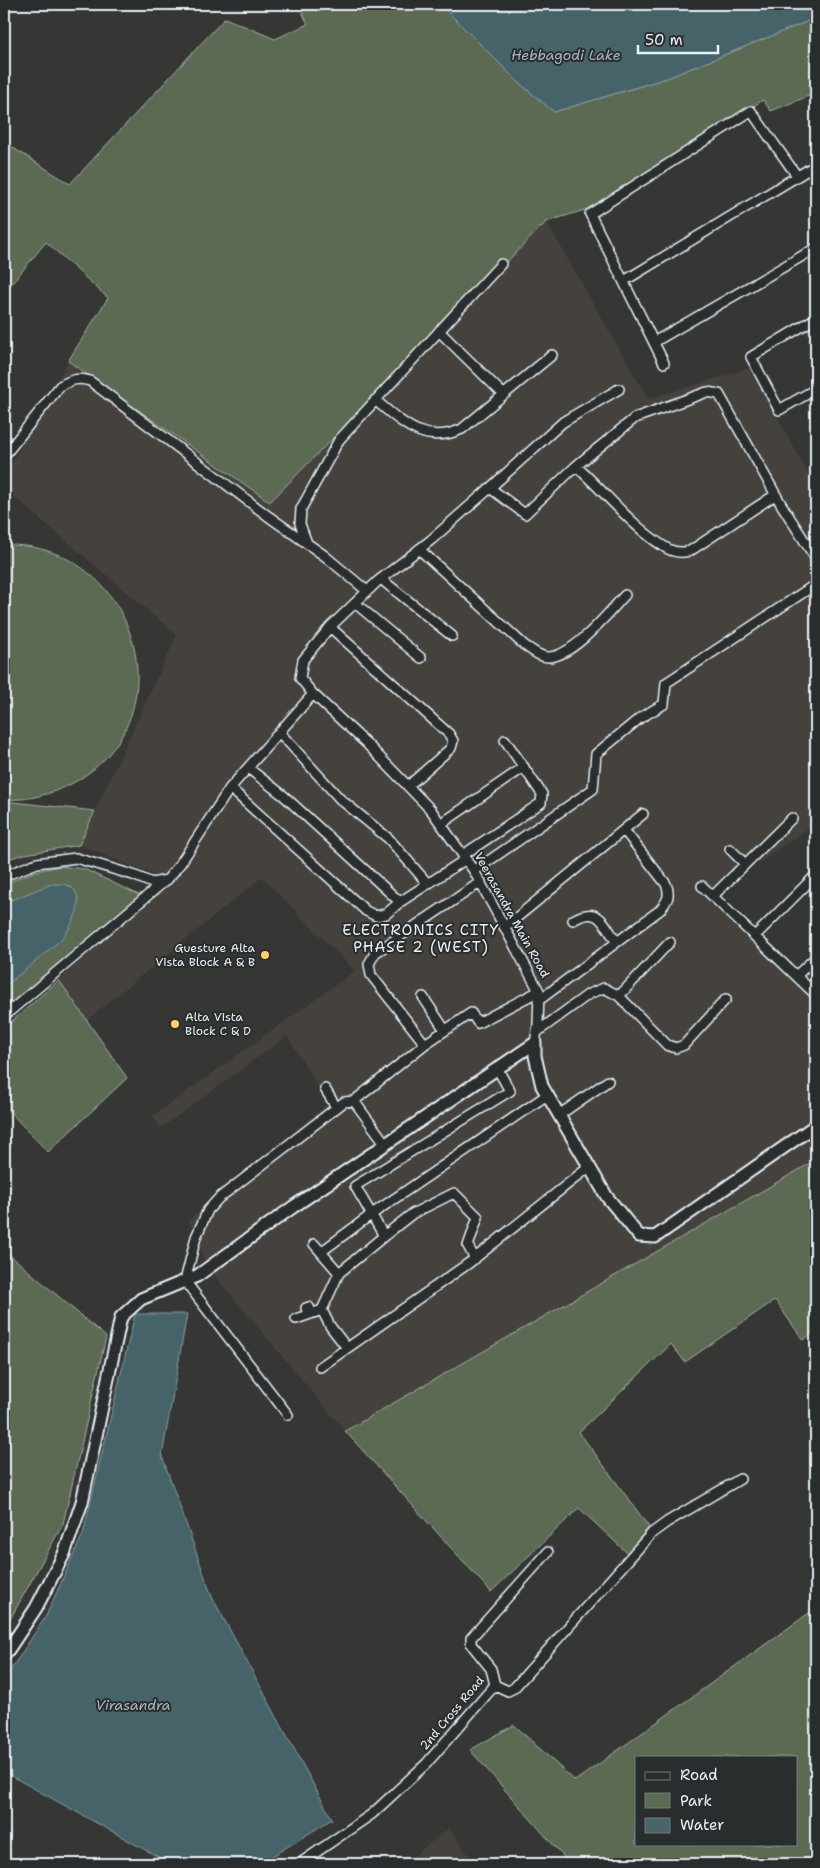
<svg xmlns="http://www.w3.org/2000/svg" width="820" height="1868" viewBox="0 0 820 1868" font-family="'Shantell Sans',sans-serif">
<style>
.built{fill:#45423d}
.green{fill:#5b6b53;stroke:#a2aea6;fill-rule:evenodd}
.water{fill:#47646b;stroke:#879ca3}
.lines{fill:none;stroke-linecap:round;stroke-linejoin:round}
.minor-casing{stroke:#e8f1f8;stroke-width:12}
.tertiary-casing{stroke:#e8f1f8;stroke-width:15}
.minor{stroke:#2a2d2e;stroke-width:9}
.tertiary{stroke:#2a2d2e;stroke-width:11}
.poi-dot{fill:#ffd166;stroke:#2a2d2e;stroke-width:2}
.labels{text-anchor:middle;stroke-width:4;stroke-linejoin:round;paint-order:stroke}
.street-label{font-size:12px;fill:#e8f1f8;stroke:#2a2d2e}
.poi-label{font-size:12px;fill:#e8f1f8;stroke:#2a2d2e;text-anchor:end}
.water-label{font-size:14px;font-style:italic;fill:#a8b9c0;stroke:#2a2d2e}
.quarter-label{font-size:15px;letter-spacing:1px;fill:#e8f1f8;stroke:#2a2d2e}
</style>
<rect width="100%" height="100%" fill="#363735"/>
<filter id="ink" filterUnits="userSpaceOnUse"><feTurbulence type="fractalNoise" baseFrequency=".02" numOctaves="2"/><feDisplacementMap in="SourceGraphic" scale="10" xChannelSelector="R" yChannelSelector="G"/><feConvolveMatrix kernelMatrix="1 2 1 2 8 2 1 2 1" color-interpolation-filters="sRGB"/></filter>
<g filter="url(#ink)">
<!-- built -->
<path class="built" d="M 546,221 L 648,399 L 750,368 L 809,475 L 816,472 L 816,823 L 714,893 L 816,992 L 816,1160 L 345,1431 L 206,1265 L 189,1220 L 329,1103 L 287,1036 L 161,1128 L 153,1116 L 355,971 L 262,877 L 87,1020 L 59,980 L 167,880 L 79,845 L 177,635 L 4,488 L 4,477 L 68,361 L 271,502 Z
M 449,1828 L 475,1864 L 404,1864 Z"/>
<!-- green -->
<path class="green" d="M 314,4 L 440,4 L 517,81 L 554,112 L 667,78 L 816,18 L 816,93 L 771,111 L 763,100 L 591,208 L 546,222 L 270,502 L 68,361 L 108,298 L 46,242 L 4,293 L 4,142 L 70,184 L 225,18 L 275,39 L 308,24 L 302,12 Z
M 4,545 C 135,541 190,718 73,783 C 52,794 28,801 4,799 Z
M 4,801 L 95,811 L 79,845 L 25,854 L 4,860 Z
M 61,866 L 84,869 L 141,896 L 4,1010 L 4,884 L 36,871 Z
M 816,963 L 816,982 L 806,973 Z
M 59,980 L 127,1078 L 48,1152 L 4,1106 L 4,1028 Z
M 816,1160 L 816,1330 L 803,1340 L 775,1300 L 685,1362 L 671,1344 L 579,1432 L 649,1527 L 627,1553 L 579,1508 L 491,1592 L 345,1431 Z
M 4,1250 L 106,1337 L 63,1524 L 4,1630 Z
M 816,1608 L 816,1864 L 570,1864 L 470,1750 L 514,1725 L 575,1781 ZM 636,1757 L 796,1757 L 796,1844 L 636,1844 Z"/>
<!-- water -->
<path class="water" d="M 440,4 L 816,4 L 816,18 L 667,78 L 554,112 L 517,81 Z
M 51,884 C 56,884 63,884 67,885 C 91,895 71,930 58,942 C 41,958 22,972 4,987 L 4,903 Z
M 135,1314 L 187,1314 L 162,1456 L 212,1597 L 332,1819 L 260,1864 L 171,1864 L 4,1772 L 4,1680 L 46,1616 L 83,1534 Z"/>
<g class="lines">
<defs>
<path id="minor" d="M 624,281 L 816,165
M 816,318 L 751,357 L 779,410 L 816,389
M 439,331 L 503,394
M 654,342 L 816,248
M 664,363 L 590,214 L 751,111 L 797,176
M 375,400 C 403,423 424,446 462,429 L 552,355
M 4,456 L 60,386 C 71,380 78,377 90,381 L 268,516 L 325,556 L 367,591
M 576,466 L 635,418 L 707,392 L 719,394 L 781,504 L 816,559
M 490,488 L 563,422 L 619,389
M 307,543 L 300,524 L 301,509 L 339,440 L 501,264
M 419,549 L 524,645 C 532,650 539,657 548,657 C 573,657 609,612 625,595
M 381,579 L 452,636
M 355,603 L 421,658
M 330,627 L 449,734 L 453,741 L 451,748 L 408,786
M 280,733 L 340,799 L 389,839 L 428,884
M 248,768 L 284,796 L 400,902
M 230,788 L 366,911 L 376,916 L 386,914 L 400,902 L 466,859
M 441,824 L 524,767
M 730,849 L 745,864
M 463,855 L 541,803 L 542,794 L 505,740
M 474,871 L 593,789 L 596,754 L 640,718 L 664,704 L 666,683 L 816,584
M 4,876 L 37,863 L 76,858 L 133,875 L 152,883 L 167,880 L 180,864 L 230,788 L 313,694
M 702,886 L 816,995
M 713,896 L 792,818
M 573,920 C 599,905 603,923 617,942
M 505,927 L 643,814
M 755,936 L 816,875
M 796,976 L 816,957
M 619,996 L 670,942
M 423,997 L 445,1030
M 538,1001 L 660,910 C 667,901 671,896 666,884 L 624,830
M 4,1016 L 165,881
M 537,1032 L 589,994 L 604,988 L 619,996 L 667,1045 L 676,1048 L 684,1045 L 726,999
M 535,1043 L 538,1025 L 539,991 L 474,871 L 431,810 L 366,743 L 313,694 L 300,678 L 303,660 L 330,627 L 378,581 L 431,540 L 490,488 L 525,514 L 576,466 C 604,491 636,531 668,549 C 676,553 682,553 690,551 L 775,495
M 425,1044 L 371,975 L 369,964 L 375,953 L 481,882
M 325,1089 L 336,1107
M 354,1101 L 425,1044 L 471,1013 L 478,1023 L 539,991
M 559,1115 L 608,1081
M 384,1236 L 412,1214 L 454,1193 L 478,1217 L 468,1246 L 475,1259
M 314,1244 L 339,1273
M 321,1252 L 372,1214 L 547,1095
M 309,1307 L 310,1310 L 307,1311 L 306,1308 Z
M 296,1319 L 322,1310
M 347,1348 L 330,1326 L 322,1310 L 339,1273 L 384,1236 L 355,1186 L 510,1091 L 497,1068
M 320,1367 L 469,1263 L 589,1167
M 288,1415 L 185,1281 L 196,1237 L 208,1210 L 219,1198 L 344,1102 L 354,1101 L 385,1143
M 495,1685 L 508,1691 L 514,1688 L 652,1533 L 667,1522 L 740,1479
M 495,1685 L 491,1669 L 471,1644 L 471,1638 L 548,1552
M 299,1864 L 372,1814 L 426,1764 L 495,1685"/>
<path id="tertiary" d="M 535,1043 L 535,1056 L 542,1086 L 607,1197 L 639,1236 L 655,1237 L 816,1125
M 4,1656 L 36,1608 L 64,1554 L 82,1502 L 121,1317 L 141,1299 L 197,1276 L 293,1207 L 535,1043"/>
</defs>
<!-- minor casing -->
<use href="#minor" class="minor-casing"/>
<!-- tertiary casing -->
<use href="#tertiary" class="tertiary-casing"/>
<!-- minor -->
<use href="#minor" class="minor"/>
<!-- tertiary -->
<use href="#tertiary" class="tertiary"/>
</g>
</g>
<!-- markers -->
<g class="poi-dot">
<circle cx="265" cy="955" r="5"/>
<circle cx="175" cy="1024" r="5"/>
</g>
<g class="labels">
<!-- street labels -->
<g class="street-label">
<text transform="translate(512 915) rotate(61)" y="4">Veerasandra Main Road</text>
<text transform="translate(452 1713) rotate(-50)" y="4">2nd Cross Road</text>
</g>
<!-- poi labels -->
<g class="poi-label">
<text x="255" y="952">Guesture Alta<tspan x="255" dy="14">Vista Block A &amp; B</tspan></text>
<text x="185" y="1021" text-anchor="start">Alta Vista<tspan x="185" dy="14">Block C &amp; D</tspan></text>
</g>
<!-- water labels -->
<g class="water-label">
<text x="566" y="60">Hebbagodi Lake</text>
<text x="133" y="1710">Virasandra</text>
</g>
<!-- quarter labels -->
<g class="quarter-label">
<text x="421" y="935">ELECTRONICS CITY<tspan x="421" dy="17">PHASE 2 (WEST)</tspan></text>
</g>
</g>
<!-- margin -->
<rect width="820" height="1868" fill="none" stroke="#2a2d2e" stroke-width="20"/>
<rect x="10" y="10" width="800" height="1848" fill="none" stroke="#e8f1f8" stroke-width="2" filter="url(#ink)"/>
<!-- legend -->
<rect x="635" y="1756" width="162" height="90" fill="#2a2d2e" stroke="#767b7f"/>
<rect x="645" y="1772" width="25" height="8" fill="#2a2d2e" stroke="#767b7f"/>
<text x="680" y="1780" font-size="15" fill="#e8f1f8">Road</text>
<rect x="645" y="1793" width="25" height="15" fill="#5b6b53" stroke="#767b7f"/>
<text x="680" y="1806" font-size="15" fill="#e8f1f8">Park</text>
<rect x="645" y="1818" width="25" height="15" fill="#47646b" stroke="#767b7f"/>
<text x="680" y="1830" font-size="15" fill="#e8f1f8">Water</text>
<!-- scale -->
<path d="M638 45v8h80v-8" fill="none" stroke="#e8f1f8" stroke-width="2.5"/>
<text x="645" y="45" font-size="15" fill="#e8f1f8" stroke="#2a2d2e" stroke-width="4" paint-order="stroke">50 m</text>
</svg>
